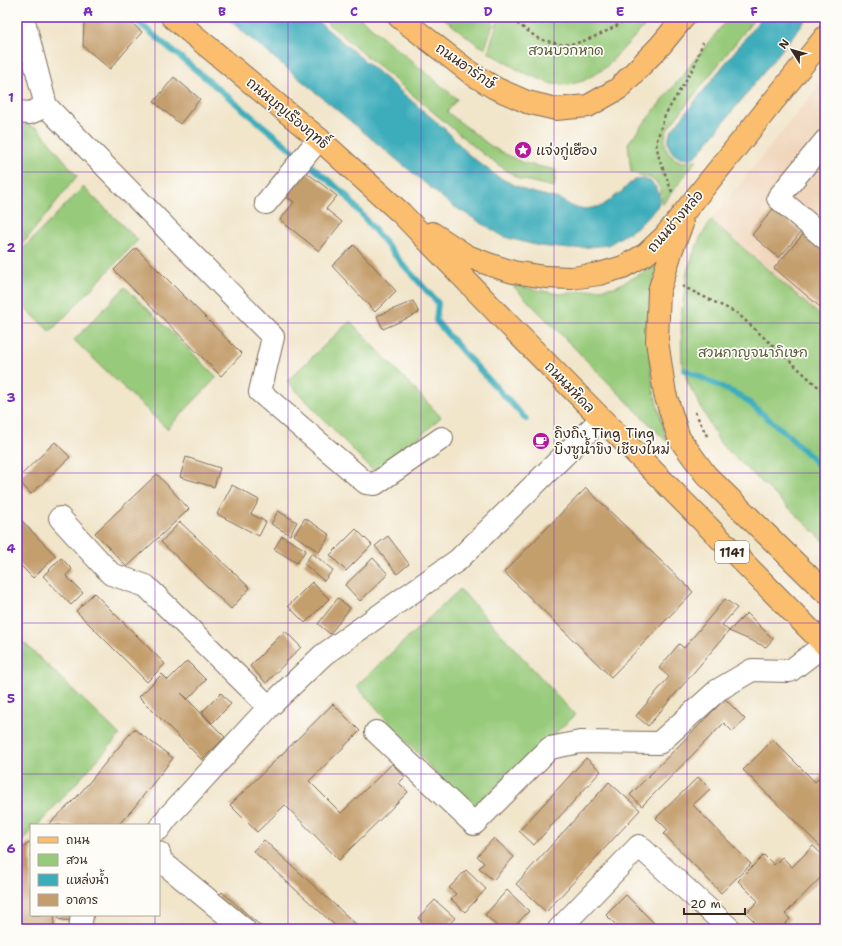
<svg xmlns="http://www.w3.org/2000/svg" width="842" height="946" viewBox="0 0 842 946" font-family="'Shantell Sans','Playpen Sans Thai',sans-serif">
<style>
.built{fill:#f0d6bc}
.green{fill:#97ca7a;stroke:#697a4c}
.water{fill:#3eadbb;stroke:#3c6c6c}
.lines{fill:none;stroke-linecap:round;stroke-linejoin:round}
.stream{stroke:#3eadbb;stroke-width:6}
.building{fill:#c49f6e}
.minor-casing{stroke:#7b6b5a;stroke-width:24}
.major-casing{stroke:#7b6b5a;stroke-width:24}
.path{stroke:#7b6b5a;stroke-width:2.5;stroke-dasharray:3 3;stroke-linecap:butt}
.minor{stroke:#fff;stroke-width:22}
.major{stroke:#fbbd6e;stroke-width:22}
.grid{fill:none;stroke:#7b2cbf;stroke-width:1;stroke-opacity:0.55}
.labels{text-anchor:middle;stroke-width:3.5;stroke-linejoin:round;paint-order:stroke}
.shield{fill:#fdfcf7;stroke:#75695f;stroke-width:1}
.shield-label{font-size:13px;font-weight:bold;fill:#3b2a1e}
.park-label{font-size:14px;fill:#575a3a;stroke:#fdfcf7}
.street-label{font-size:14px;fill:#3b2a1e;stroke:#fdfcf7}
.poi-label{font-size:14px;fill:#3b2a1e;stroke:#fdfcf7;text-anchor:start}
.neatline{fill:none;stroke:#7b2cbf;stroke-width:1.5}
.grid-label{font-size:13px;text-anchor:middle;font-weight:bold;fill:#7b2cbf}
</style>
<rect width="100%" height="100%" fill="#fdfcf7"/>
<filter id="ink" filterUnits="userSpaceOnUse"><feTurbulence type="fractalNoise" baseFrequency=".025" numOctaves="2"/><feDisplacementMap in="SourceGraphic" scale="8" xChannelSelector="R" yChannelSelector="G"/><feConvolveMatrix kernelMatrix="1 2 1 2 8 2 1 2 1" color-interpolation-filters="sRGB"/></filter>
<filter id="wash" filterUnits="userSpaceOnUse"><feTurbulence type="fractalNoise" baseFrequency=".012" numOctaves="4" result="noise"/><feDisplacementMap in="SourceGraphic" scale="16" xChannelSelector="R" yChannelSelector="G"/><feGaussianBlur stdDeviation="0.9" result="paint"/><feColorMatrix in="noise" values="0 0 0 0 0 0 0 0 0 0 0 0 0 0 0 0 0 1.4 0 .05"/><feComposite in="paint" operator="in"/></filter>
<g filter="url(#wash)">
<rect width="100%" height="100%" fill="#f1e5ca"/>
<!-- built -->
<path class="built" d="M 825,78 L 825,320 L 711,220 Z"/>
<!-- green -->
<path class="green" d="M 320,17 L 359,17 L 457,99 L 447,112 L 492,147 L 523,163 L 556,170 L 554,187 L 519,179 L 483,154 Z
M 442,17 L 491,17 L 495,19 L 485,48 L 478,45 Z
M 499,17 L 652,17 L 641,30 L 604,69 L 583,81 L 569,85 L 552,84 L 520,71 L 488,52 Z
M 729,17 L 756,17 L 669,127 C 667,132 664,137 665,143 C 665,153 674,160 684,162 C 688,162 693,160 697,160 L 662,205 L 661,190 L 657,183 L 650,178 L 639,175 L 631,172 L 628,143 Z
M 22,123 L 39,129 L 77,176 L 17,251 L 17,128 Z
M 83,187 L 138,240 L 50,332 L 17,300 L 17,255 Z
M 711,220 L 825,320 L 825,542 L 720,443 L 688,383 L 682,362 L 681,316 L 687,271 L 699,240 Z
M 656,266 L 646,331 L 654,392 L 667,442 L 512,285 L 559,294 L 615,287 Z
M 125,287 L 217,377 L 167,429 L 74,340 Z
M 350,321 L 441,417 L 378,476 L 287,381 Z
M 460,589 L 575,715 L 471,811 L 356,686 Z
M 17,636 L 120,735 L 38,825 L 31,825 L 31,832 L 17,847 Z"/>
<!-- water -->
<path class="water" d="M 225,17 L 313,17 L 446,130 L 468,154 L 498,177 L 527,191 L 559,199 L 574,207 L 586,209 L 602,206 L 621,192 L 629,184 L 635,180 L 643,179 L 650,181 L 655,186 L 659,193 L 660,200 L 657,207 L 639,226 L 608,245 L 571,249 L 539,246 L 504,237 L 450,204 Z
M 762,17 L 808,17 L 699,153 C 697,154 696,156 694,157 C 683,163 669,154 668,142 C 668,138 670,134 672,130 Z"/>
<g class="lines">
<!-- stream -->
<path class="stream" d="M 132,17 L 345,194 L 399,260 L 438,303 L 436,321 L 463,352 L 526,419
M 685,370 L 741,396 L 788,435 L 825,471"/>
</g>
<g id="blocks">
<!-- building -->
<path class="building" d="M 90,17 L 125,17 L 142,32 L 110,69 L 83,46 L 84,23 Z
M 174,77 L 200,99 L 180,124 L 154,102 Z
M 302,169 L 337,196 L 326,209 L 342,222 L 319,251 L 280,220 L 294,202 L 283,194 Z
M 773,209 L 801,232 L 779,258 L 752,235 Z
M 805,232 L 825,249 L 825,311 L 774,268 Z
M 354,245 L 396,291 L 375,312 L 332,266 Z
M 136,248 L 242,354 L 221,376 L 114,270 Z
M 413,301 L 419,313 L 383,329 L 377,316 Z
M 55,442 L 70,457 L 31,494 L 17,479 Z
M 186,457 L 220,468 L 214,487 L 180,477 Z
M 157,474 L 189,509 L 127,567 L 95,533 Z
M 232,485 L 259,500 L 251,514 L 266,522 L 259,536 L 217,514 Z
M 586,488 L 693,592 L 611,677 L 504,572 Z
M 278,511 L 297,522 L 290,535 L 271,524 Z
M 17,516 L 56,556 L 33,578 L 17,562 Z
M 305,518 L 330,535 L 319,552 L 294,535 Z
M 180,522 L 250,588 L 231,609 L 161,542 Z
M 356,529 L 372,545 L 346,571 L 330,555 Z
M 282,536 L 306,550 L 297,563 L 274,549 Z
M 388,536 L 409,564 L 397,574 L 375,546 Z
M 312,553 L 333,570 L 324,581 L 304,564 Z
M 61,558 L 72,569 L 66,576 L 83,593 L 71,605 L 43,576 Z
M 373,558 L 388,574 L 360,601 L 345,585 Z
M 312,582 L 329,599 L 305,623 L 288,606 Z
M 94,593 L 165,664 L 147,682 L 76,611 Z
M 338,598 L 350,608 L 330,634 L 318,624 Z
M 725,599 L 737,608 L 722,625 L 729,631 L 648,726 L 636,716 L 669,677 L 659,668 L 679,644 L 684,648 Z
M 747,613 L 773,639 L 766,647 L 729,631 Z
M 285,631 L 301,647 L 266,683 L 250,666 Z
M 187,661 L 206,680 L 188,699 L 181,693 L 225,737 L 202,760 L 139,697 L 162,674 L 168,680 Z
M 221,693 L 231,704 L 212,723 L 202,712 Z
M 725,699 L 745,719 L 733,732 L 724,723 L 642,806 L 630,795 Z
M 333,704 L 360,731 L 309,781 L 341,813 L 392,764 L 405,777 L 399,783 L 408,792 L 339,860 L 285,805 L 257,832 L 230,805 Z
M 134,729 L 173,758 L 132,810 L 118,825 L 48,825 L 76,798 Z
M 773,740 L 815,782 L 825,772 L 825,851 L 743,770 Z
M 586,758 L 601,771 L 534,845 L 519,831 Z
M 698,777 L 710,789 L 693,805 L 751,864 L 721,893 L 664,834 L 668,830 L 656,818 Z
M 609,782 L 640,810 L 546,912 L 516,884 Z
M 494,838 L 514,857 L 493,880 L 479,868 L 484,863 L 477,856 Z
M 264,840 L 360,928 L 359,929 L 339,929 L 253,851 Z
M 31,841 L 31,915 L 55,915 L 53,929 L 17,929 L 17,853 Z
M 813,846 L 825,857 L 825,873 L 785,914 L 790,919 L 780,929 L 762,929 L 746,913 L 758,901 L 738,881 L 764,855 L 774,865 L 782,857 L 792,867 Z
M 466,870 L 486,889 L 465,912 L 451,899 L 456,894 L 449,888 Z
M 507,890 L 529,911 L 512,929 L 500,929 L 485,915 Z
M 222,892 L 264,929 L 252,929 L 216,898 Z
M 626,895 L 655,924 L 650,929 L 620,929 L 606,915 Z
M 435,900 L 455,918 L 445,929 L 421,929 L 425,924 L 418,918 Z
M 59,915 L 91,915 L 89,924 L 58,919 Z
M 825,918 L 825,929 L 815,929 Z"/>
</g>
</g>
<g filter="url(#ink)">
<use href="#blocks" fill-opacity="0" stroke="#7b6b5a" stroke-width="1"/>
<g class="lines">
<defs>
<path id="minor" d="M 23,17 L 46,106 L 273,337 L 260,392 L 366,483 L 375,484 L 442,438
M 17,112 L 30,113 L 46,106
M 825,141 L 778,198 L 825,238
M 266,203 L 319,139
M 60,518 L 111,574 L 146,586 L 269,707
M 376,732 L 474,824 L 550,748 L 580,742 L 659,743 L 718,690 L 752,670 L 790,671 L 824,645
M 159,829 L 167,818 L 269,707 L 323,655 L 458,560 L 601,419
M 159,853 L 161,861 L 244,929
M 80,929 L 82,915
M 559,929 L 639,846 L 730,929"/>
<path id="major" d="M 172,17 L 319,139 L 401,213 L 509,325 L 825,645
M 399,17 L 472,74 L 495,88 L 527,102 L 556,109 L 588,106 L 618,89 L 660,46 L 684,17
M 682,224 L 672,249 L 659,291 L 657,341 L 665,394 L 679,438 L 706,475 L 825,592
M 432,233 L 467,256 L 491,265 L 513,272 L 545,277 L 572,278 L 599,274 L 623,267 L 646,254 L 665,236 L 825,37"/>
</defs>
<!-- minor casing -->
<use href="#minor" class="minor-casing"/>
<!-- major casing -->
<use href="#major" class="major-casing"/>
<!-- path -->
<path class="path" d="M 516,17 L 518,24 L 539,39 L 563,45 L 581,42 L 601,34 L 620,24 L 629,17
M 672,192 L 659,158 L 656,143 L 665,115 L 694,67 L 703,42
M 682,286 L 737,313 L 825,393
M 695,412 L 708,438"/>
<!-- minor -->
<use href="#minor" class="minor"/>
<!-- major -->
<use href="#major" class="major"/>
</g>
</g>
<!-- grid -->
<path class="grid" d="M 155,17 L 155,825M 288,17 L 288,929M 421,17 L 421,929M 554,17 L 554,929M 687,17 L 687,929M 17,172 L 825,172M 17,323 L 825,323M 17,473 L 825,473M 17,623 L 825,623M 17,774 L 825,774M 155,915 L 155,929"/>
<!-- icons -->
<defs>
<symbol id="sight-disc" viewBox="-11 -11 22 22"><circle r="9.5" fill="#b5179e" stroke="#fdfcf7"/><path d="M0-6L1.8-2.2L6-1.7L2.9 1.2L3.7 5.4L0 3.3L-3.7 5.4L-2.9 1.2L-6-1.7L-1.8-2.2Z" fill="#fff"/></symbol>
<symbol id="cafe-disc" viewBox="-11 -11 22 22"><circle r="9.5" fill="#b5179e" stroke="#fdfcf7"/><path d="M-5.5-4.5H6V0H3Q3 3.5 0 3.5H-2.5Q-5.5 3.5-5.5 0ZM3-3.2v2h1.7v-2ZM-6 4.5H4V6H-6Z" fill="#fff"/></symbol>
</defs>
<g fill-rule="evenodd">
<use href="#sight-disc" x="513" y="140" width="20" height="20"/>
<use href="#cafe-disc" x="531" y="431" width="20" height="20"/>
</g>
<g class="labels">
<!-- shield labels -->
<rect class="shield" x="715" y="541" width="34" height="22" rx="3"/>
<g class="shield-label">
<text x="732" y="557">1141</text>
</g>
<!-- park labels -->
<g class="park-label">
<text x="566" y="55">สวนบวกหาด</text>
<text x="753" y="357">สวนกาญจนาภิเษก</text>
</g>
<!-- street labels -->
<g class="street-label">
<text transform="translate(466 66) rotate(35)" y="5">ถนนอารักษ์</text>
<text transform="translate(288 113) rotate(40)" y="5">ถนนบุญเรืองฤทธิ์</text>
<text transform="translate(675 221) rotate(-49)" y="5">ถนนช่างหล่อ</text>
<text transform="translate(570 387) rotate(46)" y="5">ถนนมหิดล</text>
</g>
<!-- poi labels -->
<g class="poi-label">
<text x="536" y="155">แจ่งกู่เฮือง</text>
<text x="554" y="438">ถิงถิง Ting Ting<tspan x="554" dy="16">บิงซูน้ำขิง เชียงใหม่</tspan></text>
</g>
</g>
<!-- margin -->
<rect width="842" height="946" fill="none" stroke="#fdfcf7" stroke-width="44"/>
<!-- legend -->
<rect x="30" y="824" width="130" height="92" fill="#fdfcf7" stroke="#afa8a0"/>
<rect x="38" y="837" width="20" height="6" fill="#fbbd6e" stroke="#afa8a0"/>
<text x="66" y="844" font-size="12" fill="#3b2a1e">ถนน</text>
<rect x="38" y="854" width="20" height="12" fill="#97ca7a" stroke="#afa8a0"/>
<text x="66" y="864" font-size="12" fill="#3b2a1e">สวน</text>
<rect x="38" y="874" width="20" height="12" fill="#3eadbb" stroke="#afa8a0"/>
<text x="66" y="884" font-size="12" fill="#3b2a1e">แหล่งน้ำ</text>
<rect x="38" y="894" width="20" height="12" fill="#c49f6e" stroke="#afa8a0"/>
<text x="66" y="904" font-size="12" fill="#3b2a1e">อาคาร</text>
<!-- north arrow -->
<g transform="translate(792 50) rotate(307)" stroke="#fdfcf7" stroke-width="3" paint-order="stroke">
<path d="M0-3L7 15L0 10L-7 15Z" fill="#3b2a1e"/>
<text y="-6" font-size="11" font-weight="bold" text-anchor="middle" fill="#3b2a1e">N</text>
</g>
<!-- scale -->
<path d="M684 908v6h61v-6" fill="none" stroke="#3b2a1e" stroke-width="2"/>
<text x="690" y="908" font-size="12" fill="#3b2a1e" stroke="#fdfcf7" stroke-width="3" paint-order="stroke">20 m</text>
<rect x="22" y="22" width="798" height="902" class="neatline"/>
<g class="grid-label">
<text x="88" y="16">A</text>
<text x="222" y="16">B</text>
<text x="354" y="16">C</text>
<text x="488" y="16">D</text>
<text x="620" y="16">E</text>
<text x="754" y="16">F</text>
<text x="11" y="102">1</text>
<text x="11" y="252">2</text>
<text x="11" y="402">3</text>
<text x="11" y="553">4</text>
<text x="11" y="703">5</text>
<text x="11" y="853">6</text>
</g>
</svg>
